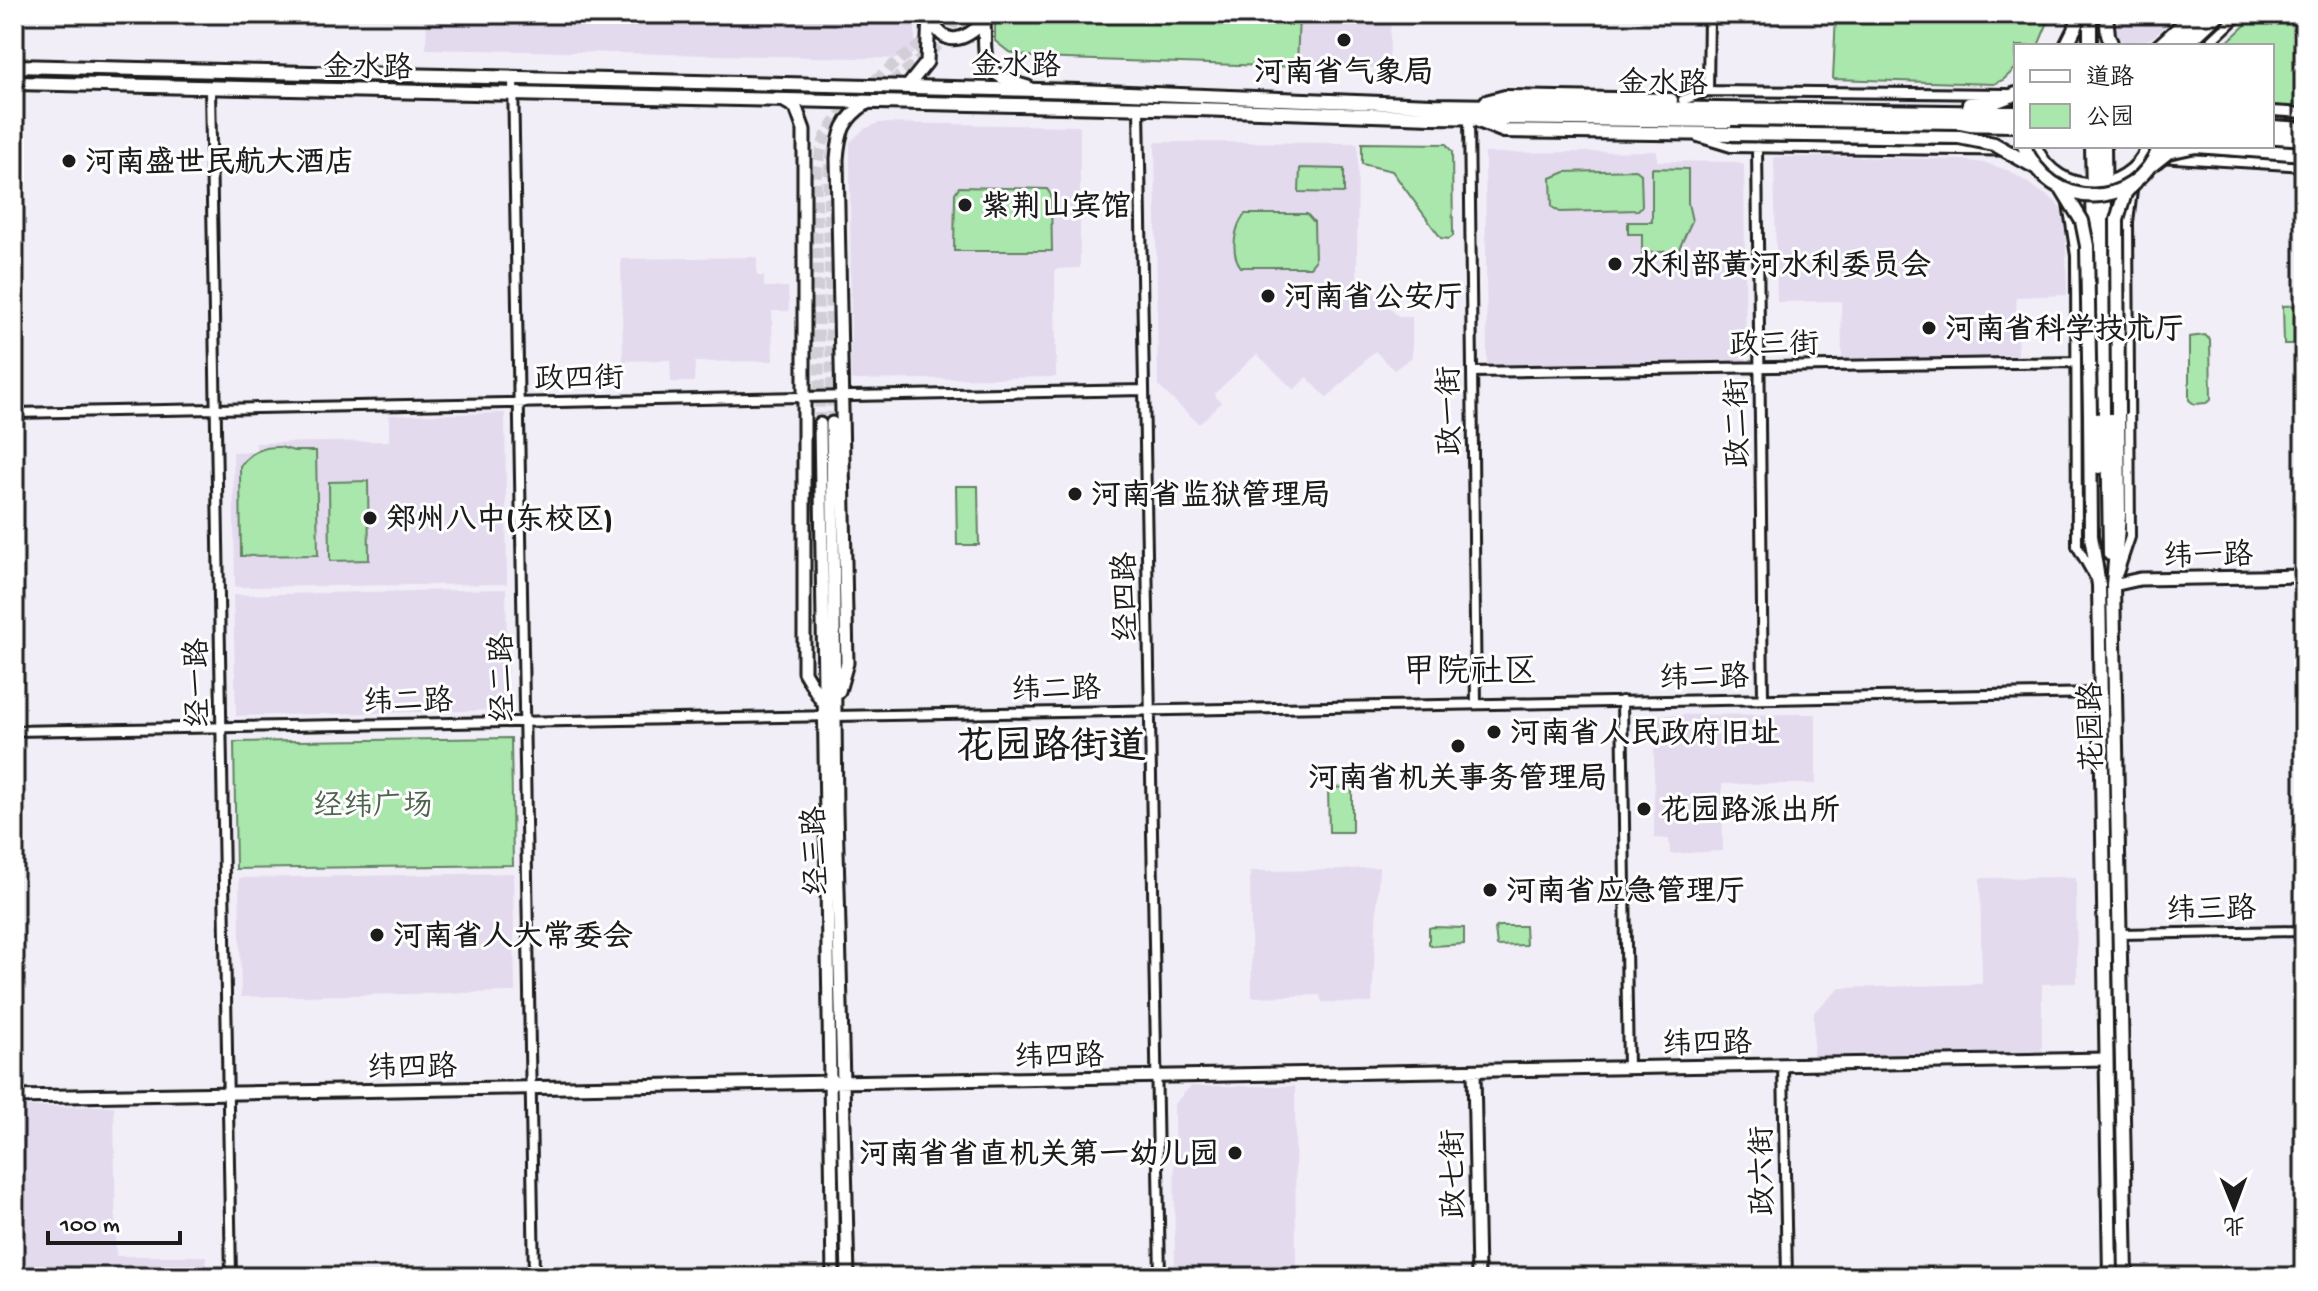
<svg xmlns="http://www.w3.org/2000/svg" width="2318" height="1291" viewBox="0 0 2318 1291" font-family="'Gochi Hand','LXGW WenKai TC',sans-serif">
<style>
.built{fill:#e3daee}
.green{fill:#aae7ad;stroke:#638264;stroke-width:2}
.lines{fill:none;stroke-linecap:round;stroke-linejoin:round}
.secondary-tunnel{stroke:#d2ced6;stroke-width:11;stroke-dasharray:11 5.5;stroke-linecap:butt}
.street-casing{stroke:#1c1c1c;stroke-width:14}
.secondary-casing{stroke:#1c1c1c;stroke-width:17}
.primary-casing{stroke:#1c1c1c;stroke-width:18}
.street{stroke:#fff;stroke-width:8}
.secondary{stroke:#fff;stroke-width:11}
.primary{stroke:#fff;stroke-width:12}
.primary-bridge-casing{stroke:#1c1c1c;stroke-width:18;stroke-linecap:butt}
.primary-bridge{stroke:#fff;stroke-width:12}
.poi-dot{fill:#1c1c1c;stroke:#fff;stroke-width:3}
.labels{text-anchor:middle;stroke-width:6;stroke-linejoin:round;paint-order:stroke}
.street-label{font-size:30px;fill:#1c1c1c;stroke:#fff}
.poi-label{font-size:30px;font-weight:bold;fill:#1c1c1c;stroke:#fff;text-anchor:start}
.park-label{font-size:30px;fill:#4e634f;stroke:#fff}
.quarter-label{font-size:34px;fill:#1c1c1c;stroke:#fff}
.district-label{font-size:38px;font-weight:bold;fill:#1c1c1c;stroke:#fff}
</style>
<rect width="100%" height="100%" fill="#f2eef7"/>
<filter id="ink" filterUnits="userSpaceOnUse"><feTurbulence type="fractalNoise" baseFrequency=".0125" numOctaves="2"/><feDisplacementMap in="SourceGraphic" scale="16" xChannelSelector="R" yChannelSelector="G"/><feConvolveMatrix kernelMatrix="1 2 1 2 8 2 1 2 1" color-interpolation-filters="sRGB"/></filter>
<g filter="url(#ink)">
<!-- built -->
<path class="built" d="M 427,14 L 915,14 L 915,43 L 914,53 L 906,59 L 426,49 Z
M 1299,14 L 1391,14 L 1389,68 L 1297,67 Z
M 2117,14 L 2178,14 L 2152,38 L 2137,43 L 2127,43 L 2119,39 L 2116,31 Z
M 879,123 L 1080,126 L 1080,268 L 1055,269 L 1056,377 L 851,380 L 850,142 L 864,129 Z
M 1155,142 L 1358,143 L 1357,275 L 1399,317 L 1412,317 L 1412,357 L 1394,370 L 1375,351 L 1327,398 L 1307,377 L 1294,390 L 1257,354 L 1214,394 L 1221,403 L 1199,424 L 1158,386 Z
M 1657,151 L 1657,161 L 1734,162 L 1744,165 L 1746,363 L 1487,366 L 1485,153 Z
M 1774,157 L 1857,157 L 1964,160 L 1989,164 L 2010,171 L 2055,201 L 2065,214 L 2067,295 L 2016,297 L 2018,355 L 1842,360 L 1841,301 L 1777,302 Z
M 757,257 L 757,276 L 764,276 L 764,287 L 788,287 L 789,311 L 772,311 L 773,361 L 695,362 L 694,382 L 671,382 L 670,360 L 623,361 L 621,259 Z
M 505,413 L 507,584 L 235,587 L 233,452 L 256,451 L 256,443 L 389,441 L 389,415 Z
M 506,589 L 508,710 L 236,716 L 233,595 Z
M 1816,714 L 1816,784 L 1722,784 L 1723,851 L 1670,854 L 1669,839 L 1654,838 L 1654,739 L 1639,738 L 1639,715 Z
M 2294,817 L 2304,817 L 2304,917 L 2295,917 Z
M 1379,867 L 1372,1003 L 1322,1002 L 1320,995 L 1252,997 L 1250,871 L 1340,870 Z
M 513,873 L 515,992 L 241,997 L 239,878 Z
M 2076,877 L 2077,983 L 2042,984 L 2042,1054 L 1813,1059 L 1814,1012 L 1840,988 L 1982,984 L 1980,878 Z
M 1191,1086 L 1295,1086 L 1296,1277 L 1175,1277 L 1174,1104 Z
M 114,1106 L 116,1256 L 206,1256 L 206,1277 L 14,1277 L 14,1107 Z"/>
<!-- green -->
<path class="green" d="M 995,14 L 1299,14 L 1297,67 L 1038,58 L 1009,52 L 995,41 Z
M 1836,14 L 2048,14 L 2048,22 L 2038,46 L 2016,46 L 2016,68 L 2003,80 L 1994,84 L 1833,79 Z
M 2257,14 L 2304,14 L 2304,109 L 2272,107 L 2272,46 L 2223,46 Z
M 1362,143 L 1446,144 L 1452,152 L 1453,236 L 1449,239 L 1441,238 L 1392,171 L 1362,164 Z
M 1300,168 L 1344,169 L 1344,193 L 1299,192 Z
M 1652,168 L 1688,169 L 1688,203 L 1692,221 L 1678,251 L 1642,253 L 1642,234 L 1628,234 L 1628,222 L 1652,222 Z
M 1636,170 L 1641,174 L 1642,206 L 1638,210 L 1560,212 L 1552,207 L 1551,178 L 1565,172 Z
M 959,187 L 1047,189 L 1051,195 L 1052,251 L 954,251 L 955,193 Z
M 1245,214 L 1307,214 L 1314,222 L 1315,261 L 1310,267 L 1241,267 C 1230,254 1234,227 1245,214 Z
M 2304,305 L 2304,344 L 2284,344 L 2283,306 Z
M 2205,335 L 2210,340 L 2211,400 L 2206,403 L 2194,404 L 2189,400 L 2189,337 Z
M 280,447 L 294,451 L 316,451 L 318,555 L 241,556 L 240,466 C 250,452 263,446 280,447 Z
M 368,481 L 369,560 L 330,561 L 329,482 Z
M 956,486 L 978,486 L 979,545 L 957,545 Z
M 511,738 L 513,865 L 236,869 L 234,742 Z
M 1352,787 L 1352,832 L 1329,832 L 1328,788 Z
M 1499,926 L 1525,926 L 1526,945 L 1497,946 L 1495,928 Z
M 1433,927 L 1464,928 L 1464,944 L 1433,946 L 1429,944 L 1429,928 Z"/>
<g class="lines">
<!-- secondary-tunnel -->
<path class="secondary-tunnel" d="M 832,423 L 828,178 C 830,166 831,151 837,141 C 849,121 884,87 903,73 C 926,55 948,44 957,14
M 820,424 L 816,176 C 819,163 820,146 827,134 C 841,110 875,79 897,62 C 916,48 936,38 944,14"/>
<defs>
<path id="street" d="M 2156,46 L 2191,14
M 2206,46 L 2240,14
M 513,78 L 534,1277
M 210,88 L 231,1277
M 1708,91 L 1709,14
M 1683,100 L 1708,91 L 2007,94
M 1139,109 L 1160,1277
M 2272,111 L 2304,113
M 1469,118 L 1476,704
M 1698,137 L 1731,147 L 2038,151
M 1757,147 L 1763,699
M 2037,147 C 2059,196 2126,195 2147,146
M 2142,156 L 2304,166
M 2068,203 L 2076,256 L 2077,546 L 2094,576
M 1472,372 L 2076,362
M 14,413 L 1144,390
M 2118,573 L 2130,537 L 2128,222 L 2135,166
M 1622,701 L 1628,1068
M 14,731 L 2100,693
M 2119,934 L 2304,931
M 1783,1065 L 1787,1277"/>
<path id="secondary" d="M 984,14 C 986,60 977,73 1028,87
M 932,20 C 945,49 965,40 984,22
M 907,87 L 927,62 L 929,14
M 784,101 L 796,108 L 804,130 L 804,672 L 821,700
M 832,423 L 836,811 L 848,1277
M 820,424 L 833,1277
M 2113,585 L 2140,579 L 2304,576
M 839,691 L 847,663 L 837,159 C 839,133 843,118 867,103
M 1474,1071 L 1478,1277
M 14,1097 L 2106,1059"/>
<path id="primary" d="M 2090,14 L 2090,46
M 2106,14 L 2108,35 L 2112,46
M 2066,46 L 2077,24 L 2077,14
M 2168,46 L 2202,14
M 2185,46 L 2219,14
M 14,66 L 1079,91 L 1432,105 L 2016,113
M 14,83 L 1197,109 L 1432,117 L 2016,125
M 1486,102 L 1505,97 L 1671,100
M 1969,104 L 1995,102 L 2016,94
M 1476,120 L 1504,131 L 1731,134
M 2272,127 L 2304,129
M 2272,138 L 2304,141
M 2092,146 L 2099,467
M 2104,146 L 2110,554
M 2090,414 L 2091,536 L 2099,585 L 2110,1277
M 2118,414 L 2119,516 L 2113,585 L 2126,1277"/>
</defs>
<!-- street casing -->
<use href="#street" class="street-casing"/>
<!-- secondary casing -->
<use href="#secondary" class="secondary-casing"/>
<!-- primary casing -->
<use href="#primary" class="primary-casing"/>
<!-- street -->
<use href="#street" class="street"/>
<!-- secondary -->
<use href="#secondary" class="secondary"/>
<!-- primary -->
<use href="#primary" class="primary"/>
<defs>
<path id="primary-bridge" d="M 1731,134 L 1959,137 L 1994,144 L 2035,167
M 2024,146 C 2050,211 2135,213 2160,146
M 2153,164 L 2168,152 L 2196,146 L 2304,154
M 2063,190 L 2082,221 L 2087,246 L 2090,414
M 2118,414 L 2117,220 L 2125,193 L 2136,181"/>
</defs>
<!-- primary-bridge casing -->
<use href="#primary-bridge" class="primary-bridge-casing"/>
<!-- primary-bridge -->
<use href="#primary-bridge" class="primary-bridge"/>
</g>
</g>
<!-- markers -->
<g class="poi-dot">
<circle cx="1344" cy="40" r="8"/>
<circle cx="69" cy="161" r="8"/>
<circle cx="965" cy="205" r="8"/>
<circle cx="1615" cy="264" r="8"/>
<circle cx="1268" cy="296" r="8"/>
<circle cx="1929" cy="328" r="8"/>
<circle cx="1075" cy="494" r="8"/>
<circle cx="370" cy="518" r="8"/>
<circle cx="1494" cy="732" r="8"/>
<circle cx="1458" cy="746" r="8"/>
<circle cx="1644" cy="809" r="8"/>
<circle cx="1490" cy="890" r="8"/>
<circle cx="377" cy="935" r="8"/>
<circle cx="1235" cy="1153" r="8"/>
</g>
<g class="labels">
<!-- street labels -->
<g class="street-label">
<text transform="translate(1016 64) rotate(1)" y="10">金水路</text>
<text transform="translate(368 66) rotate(1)" y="10">金水路</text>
<text transform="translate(1663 82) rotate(1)" y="10">金水路</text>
<text transform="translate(1774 343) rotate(-1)" y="10">政三街</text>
<text transform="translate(579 377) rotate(-1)" y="10">政四街</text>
<text transform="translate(1448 411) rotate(-91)" y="10">政一街</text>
<text transform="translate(1736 423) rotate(-91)" y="10">政二街</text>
<text transform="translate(2208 554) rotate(-1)" y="10">纬一路</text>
<text transform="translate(1124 597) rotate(-91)" y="10">经四路</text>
<text transform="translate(1704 676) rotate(-1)" y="10">纬二路</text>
<text transform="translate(501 678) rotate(-91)" y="10">经二路</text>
<text transform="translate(196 683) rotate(-91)" y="10">经一路</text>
<text transform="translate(1056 688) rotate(-1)" y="10">纬二路</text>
<text transform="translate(408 700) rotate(-1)" y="10">纬二路</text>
<text transform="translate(2090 727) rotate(-91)" y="10">花园路</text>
<text transform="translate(814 851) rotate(-92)" y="10">经三路</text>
<text transform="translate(2211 908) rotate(-1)" y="10">纬三路</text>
<text transform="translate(1707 1042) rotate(-1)" y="10">纬四路</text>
<text transform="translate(1059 1055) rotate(-1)" y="10">纬四路</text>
<text transform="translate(412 1066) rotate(-1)" y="10">纬四路</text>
<text transform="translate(1761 1171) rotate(-91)" y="10">政六街</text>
<text transform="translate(1452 1174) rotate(-91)" y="10">政七街</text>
</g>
<!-- poi labels -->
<g class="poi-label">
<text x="1344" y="81" text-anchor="middle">河南省气象局</text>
<text x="85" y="171">河南盛世民航大酒店</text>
<text x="981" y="215">紫荆山宾馆</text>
<text x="1631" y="274">水利部黄河水利委员会</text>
<text x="1284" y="306">河南省公安厅</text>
<text x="1945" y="338">河南省科学技术厅</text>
<text x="1091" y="504">河南省监狱管理局</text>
<text x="386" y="528">郑州八中(东校区)</text>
<text x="1510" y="742">河南省人民政府旧址</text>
<text x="1458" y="787" text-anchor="middle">河南省机关事务管理局</text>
<text x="1660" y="819">花园路派出所</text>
<text x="1506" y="900">河南省应急管理厅</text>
<text x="393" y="945">河南省人大常委会</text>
<text x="1219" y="1163" text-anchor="end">河南省省直机关第一幼儿园</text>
</g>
<!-- park labels -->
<g class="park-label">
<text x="373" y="814">经纬广场</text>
</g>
<!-- quarter labels -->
<g class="quarter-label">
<text x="1470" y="681">甲院社区</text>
</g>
<!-- district labels -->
<g class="district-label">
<text x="1051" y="757">花园路街道</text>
</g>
</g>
<!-- margin -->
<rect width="2318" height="1291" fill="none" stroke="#fff" stroke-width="48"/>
<rect x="24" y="24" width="2270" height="1243" fill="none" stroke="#1c1c1c" stroke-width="3" filter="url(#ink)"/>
<!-- legend -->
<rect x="2014" y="44" width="260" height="104" fill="#ffffff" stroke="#a4a4a4" stroke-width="2"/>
<rect x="2030" y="70" width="40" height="12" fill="#ffffff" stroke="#a4a4a4" stroke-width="2"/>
<text x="2086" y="84" font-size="24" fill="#1c1c1c">道路</text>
<rect x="2030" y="104" width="40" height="24" fill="#aae7ad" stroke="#a4a4a4" stroke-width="2"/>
<text x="2086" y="124" font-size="24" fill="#1c1c1c">公园</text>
<!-- north arrow -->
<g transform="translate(2234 1207) rotate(179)" stroke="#ffffff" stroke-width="6" paint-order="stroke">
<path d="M0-6L14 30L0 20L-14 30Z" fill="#1c1c1c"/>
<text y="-12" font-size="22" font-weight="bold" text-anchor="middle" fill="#1c1c1c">北</text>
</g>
<!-- scale -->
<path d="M48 1231v12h132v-12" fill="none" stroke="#1c1c1c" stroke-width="4"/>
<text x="60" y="1231" font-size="24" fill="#1c1c1c" stroke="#ffffff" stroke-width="6" paint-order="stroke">100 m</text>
</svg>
